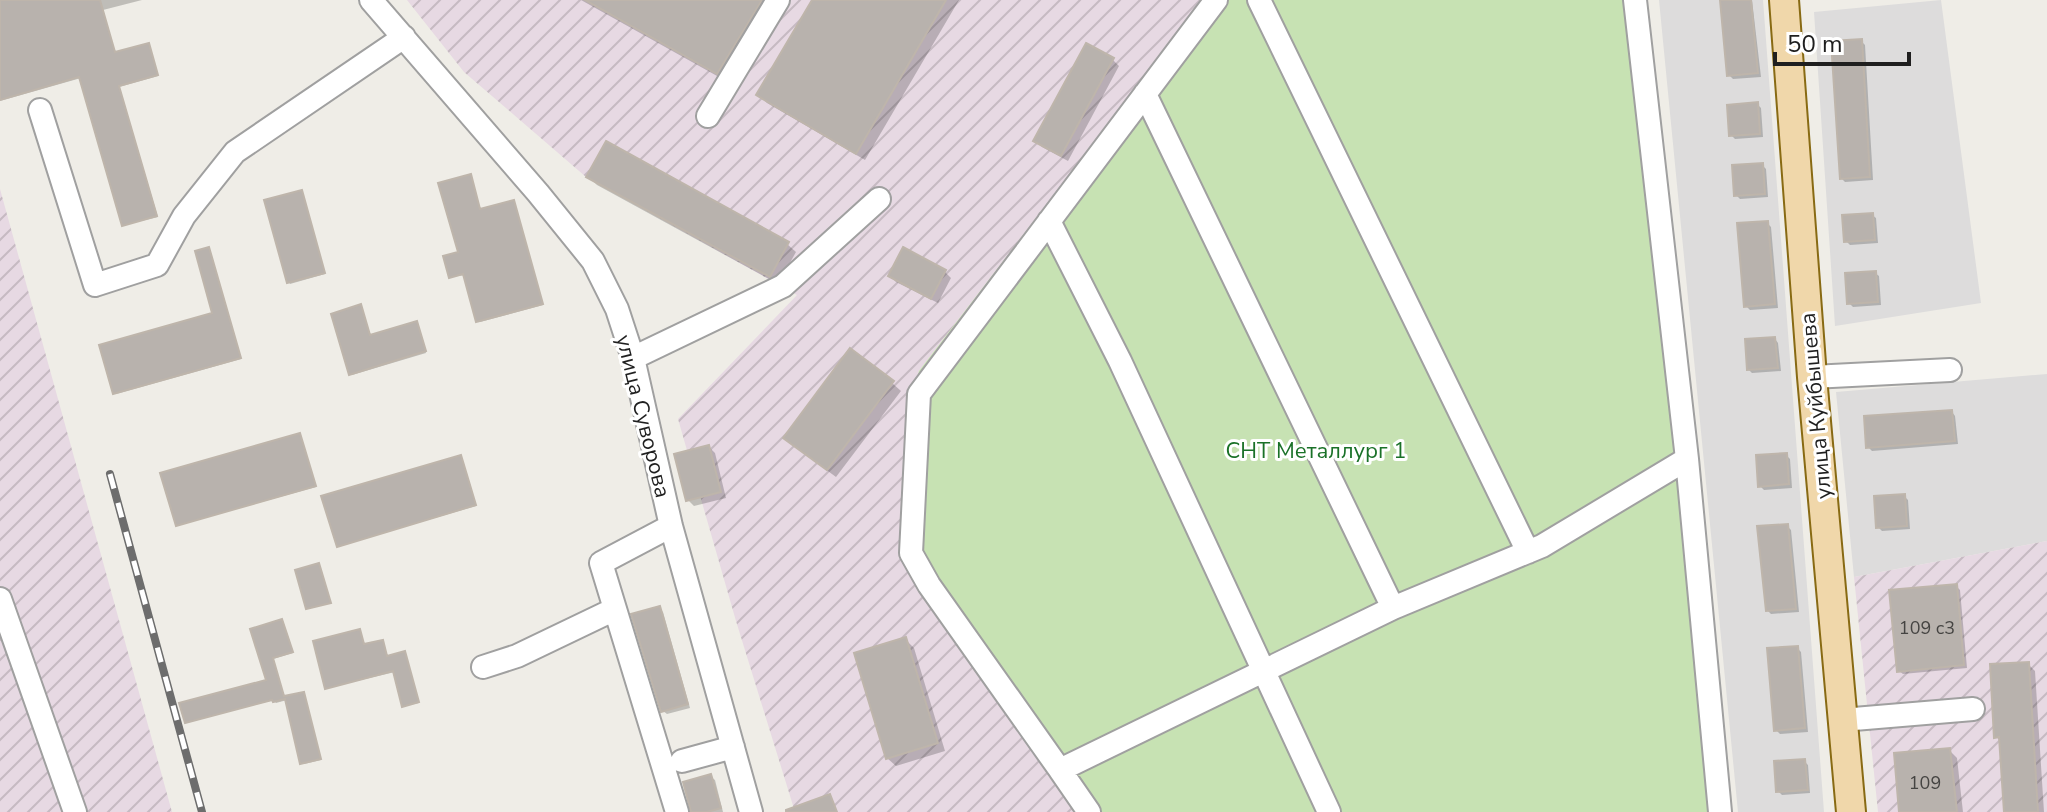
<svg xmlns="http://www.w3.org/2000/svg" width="2047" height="812" viewBox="0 0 2047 812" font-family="'Nunito Sans',sans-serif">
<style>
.residential{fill:#dddcdc}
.industrial{fill:url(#industrial-furrows)}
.garden{fill:#c7e2b3}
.shadow{fill:#0003}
.building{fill:#b8b2ad;stroke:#beb5ab;stroke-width:2}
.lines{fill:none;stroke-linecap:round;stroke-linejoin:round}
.minor-casing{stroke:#a0a0a0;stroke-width:26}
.major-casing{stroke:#886a13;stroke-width:32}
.minor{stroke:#fff;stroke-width:22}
.major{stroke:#f0d7aa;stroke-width:28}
.rail-casing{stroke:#6d6d6d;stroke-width:8}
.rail{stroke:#fff;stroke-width:5;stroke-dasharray:15;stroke-linecap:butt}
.labels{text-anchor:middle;stroke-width:6;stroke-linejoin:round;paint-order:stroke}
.number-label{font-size:18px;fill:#454442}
.street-label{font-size:22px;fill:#1f1f1f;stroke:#fff}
.park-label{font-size:22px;fill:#1a7128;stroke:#fff}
</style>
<defs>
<pattern id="industrial-furrows" width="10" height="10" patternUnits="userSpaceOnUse" patternTransform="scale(2)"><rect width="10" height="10" fill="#e7d9e3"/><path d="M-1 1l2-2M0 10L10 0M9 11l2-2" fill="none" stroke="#c6bac2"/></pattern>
</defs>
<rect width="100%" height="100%" fill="#efede7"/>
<!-- residential -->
<path class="residential" d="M 1659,0 L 1763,0 L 1824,812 L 1738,812 Z
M 1941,0 L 1981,303 L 1835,326 L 1814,12 Z
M 2047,374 L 2047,541 L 1854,577 L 1836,392 Z"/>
<!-- industrial -->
<path class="industrial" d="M 407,0 L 1203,0 L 919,371 L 907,408 L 1017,713 L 1077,812 L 795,812 L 736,621 L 678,419 L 797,295 L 586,177 L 464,72 Z
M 0,189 L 172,812 L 0,812 Z
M 2047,541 L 2047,812 L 1878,812 L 1854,577 Z"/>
<!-- garden -->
<path class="garden" d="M 1203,0 L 1639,0 L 1714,812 L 1077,812 L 1017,713 L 904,566 L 907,408 L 919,371 Z"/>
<!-- shadow -->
<path class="shadow" d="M 0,0 L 142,0 L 103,10 L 115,54 L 149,46 L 158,76 L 119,87 L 158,217 L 124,225 L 81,78 L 0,101 Z
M 581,0 L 775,0 L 726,81 Z
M 814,0 L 959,0 L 865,160 L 767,103 L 759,95 Z
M 1722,0 L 1752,0 L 1761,77 L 1733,79 L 1729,75 Z
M 1861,41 L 1865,45 L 1873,180 L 1845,182 L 1841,178 Z
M 1113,60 L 1119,66 L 1068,161 L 1042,147 L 1036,141 Z
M 1757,104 L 1761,108 L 1763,137 L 1735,139 L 1731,135 Z
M 1762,165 L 1766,169 L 1768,197 L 1740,199 L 1736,195 Z
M 588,176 L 787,244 L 796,252 L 778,284 L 597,185 Z
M 302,194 L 325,274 L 290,284 L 289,282 Z
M 515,203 L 543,305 L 480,322 L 465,275 L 451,277 L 480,211 Z
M 1872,215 L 1876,218 L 1878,243 L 1850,245 L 1846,241 Z
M 1767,223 L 1771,227 L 1778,308 L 1750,310 L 1746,306 Z
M 209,250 L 241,359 L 116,394 L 215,314 Z
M 945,272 L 951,278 L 938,303 L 896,282 L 890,276 Z
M 1875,273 L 1879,276 L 1881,305 L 1853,307 L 1849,303 Z
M 362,308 L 371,337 L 418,324 L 426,353 L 352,375 Z
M 1775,339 L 1778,343 L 1781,371 L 1752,373 L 1749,370 Z
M 892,383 L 901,391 L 836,477 L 794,446 Z
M 1952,412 L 1955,416 L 1958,444 L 1872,451 L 1868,447 Z
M 300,435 L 316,487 L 178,525 Z
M 709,447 L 715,453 L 726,498 L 694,506 L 688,500 Z
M 1786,455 L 1790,459 L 1792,488 L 1764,490 L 1760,486 Z
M 461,458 L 476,506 L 338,546 Z
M 1904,496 L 1908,500 L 1910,529 L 1882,531 L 1878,527 Z
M 1787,526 L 1791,530 L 1799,612 L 1771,614 L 1767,610 Z
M 1956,586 L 1960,590 L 1967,668 L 1903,674 L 1899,671 Z
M 660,609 L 663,612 L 690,708 L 667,714 L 663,711 Z
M 283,623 L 293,653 L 273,659 L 284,698 L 305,695 L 321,760 L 304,764 L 287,700 L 276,703 L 274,700 L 186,722 L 268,682 L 252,630 Z
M 360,631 L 365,646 L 387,658 L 406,654 L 419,703 L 404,706 L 395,672 L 327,688 Z
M 905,639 L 914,648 L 945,751 L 896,766 L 887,758 Z
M 1797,648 L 1801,652 L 1808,732 L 1780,734 L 1776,730 Z
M 2028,664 L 2035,671 L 2044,812 L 2006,812 L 2001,741 L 1996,737 Z
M 1949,750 L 1957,758 L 1963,812 L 1901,812 Z
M 1804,761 L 1808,765 L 1810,793 L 1782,795 L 1778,791 Z
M 711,777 L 715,780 L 723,812 L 691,812 Z"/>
<!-- building -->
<path class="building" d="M 0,0 L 100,0 L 115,52 L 149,43 L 158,75 L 119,86 L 157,216 L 122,226 L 79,77 L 0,100 Z
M 585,0 L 762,0 L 717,74 Z
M 812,0 L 946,0 L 856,154 L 756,95 Z
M 1720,0 L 1751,0 L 1758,73 L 1727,76 Z
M 1862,39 L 1870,177 L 1840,179 L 1831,41 Z
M 1086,43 L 1114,58 L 1061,156 L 1033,141 Z
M 1758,102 L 1760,134 L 1729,136 L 1727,105 Z
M 606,141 L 789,242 L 770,277 L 586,177 Z
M 1763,163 L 1765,194 L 1734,196 L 1732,165 Z
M 471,174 L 480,209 L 514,200 L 543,304 L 476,322 L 463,274 L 449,278 L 443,256 L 458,252 L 438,183 Z
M 302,190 L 325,273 L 287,283 L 264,200 Z
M 1873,213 L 1875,240 L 1844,242 L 1842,215 Z
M 1768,221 L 1775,304 L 1744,307 L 1737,223 Z
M 209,247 L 241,358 L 113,394 L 99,345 L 212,313 L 195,251 Z
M 903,247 L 946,270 L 931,299 L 888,276 Z
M 1876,271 L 1878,302 L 1847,304 L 1845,273 Z
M 361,304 L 370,335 L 417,321 L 426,351 L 349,375 L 331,314 Z
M 1775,337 L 1778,368 L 1747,370 L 1745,339 Z
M 850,348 L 894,381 L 827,470 L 783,438 Z
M 1952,410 L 1955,441 L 1866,448 L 1864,416 Z
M 300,433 L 316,486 L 176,526 L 160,473 Z
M 709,445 L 721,492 L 686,501 L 674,454 Z
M 1787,453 L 1789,484 L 1758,487 L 1756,455 Z
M 461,455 L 476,505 L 337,547 L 321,496 Z
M 1905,494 L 1907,526 L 1876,528 L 1874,496 Z
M 1788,524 L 1796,609 L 1766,611 L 1757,526 Z
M 319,563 L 331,603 L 306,609 L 295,570 Z
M 1957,584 L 1964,665 L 1897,672 L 1889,590 Z
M 660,606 L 688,704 L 661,712 L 631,614 Z
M 282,619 L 293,652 L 273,658 L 284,696 L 304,692 L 321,759 L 300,764 L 285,699 L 273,702 L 272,700 L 185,723 L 179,703 L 266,680 L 250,629 Z
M 360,629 L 364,644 L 383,640 L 387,656 L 405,651 L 419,702 L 402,707 L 393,671 L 325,689 L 313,641 Z
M 906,637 L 938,743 L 886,759 L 854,653 Z
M 1798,646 L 1805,728 L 1774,731 L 1767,648 Z
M 2029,662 L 2038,812 L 2004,812 L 1999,737 L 1994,738 L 1990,664 Z
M 1950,748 L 1957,812 L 1899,812 L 1894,753 Z
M 1805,759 L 1808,790 L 1776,792 L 1774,761 Z
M 711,774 L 721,808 L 707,812 L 691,812 L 683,782 Z
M 830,794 L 837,812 L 786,812 L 786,810 Z"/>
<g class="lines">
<defs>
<path id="minor" d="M 371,0 L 538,193 L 593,261 L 617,309 L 633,358 L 671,526 L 751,812
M 1259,0 L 1528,552
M 1635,0 L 1687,459
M 1145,94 L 1393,608
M 40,110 L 95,285 L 157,265 L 184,216 L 235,152 L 404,37
M 708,116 L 778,0
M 1049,221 L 1120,361 L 1329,812
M 633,358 L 783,286 L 879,199
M 1812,377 L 1950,370
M 671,526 L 601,563 L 677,812
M 0,599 L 75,812
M 483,667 L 517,656 L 615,609
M 1842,720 L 1973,709
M 682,761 L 733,747
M 1060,770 L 929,585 L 911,553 L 919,394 L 1216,0
M 1089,812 L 1060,770 L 1393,608 L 1542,546 L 1687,459 L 1720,812"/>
<path id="major" d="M 1784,0 L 1812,377 L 1851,812"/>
</defs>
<!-- minor casing -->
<use href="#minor" class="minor-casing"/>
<!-- major casing -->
<use href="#major" class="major-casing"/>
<!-- minor -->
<use href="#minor" class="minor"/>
<!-- major -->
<use href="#major" class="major"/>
<defs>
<path id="rail" d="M 110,474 L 202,812"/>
</defs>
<!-- rail casing -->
<use href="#rail" class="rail-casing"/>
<!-- rail -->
<use href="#rail" class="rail"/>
</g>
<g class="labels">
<!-- number labels -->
<g class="number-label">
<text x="1927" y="634">109 с3</text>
<text x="1925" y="789">109</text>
</g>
<!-- street labels -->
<g class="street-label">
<text transform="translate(1815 406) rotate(-95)" y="8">улица Куйбышева</text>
<text transform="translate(644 416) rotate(76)" y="8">улица Суворова</text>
</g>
<!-- park labels -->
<g class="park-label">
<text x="1316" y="458">СНТ Металлург 1</text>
</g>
</g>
<!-- scale -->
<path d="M1775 52v12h134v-12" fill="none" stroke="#1f1f1f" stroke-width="4"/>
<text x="1787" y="52" font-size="24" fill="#1f1f1f" stroke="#ffffff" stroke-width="6" paint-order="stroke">50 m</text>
</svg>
